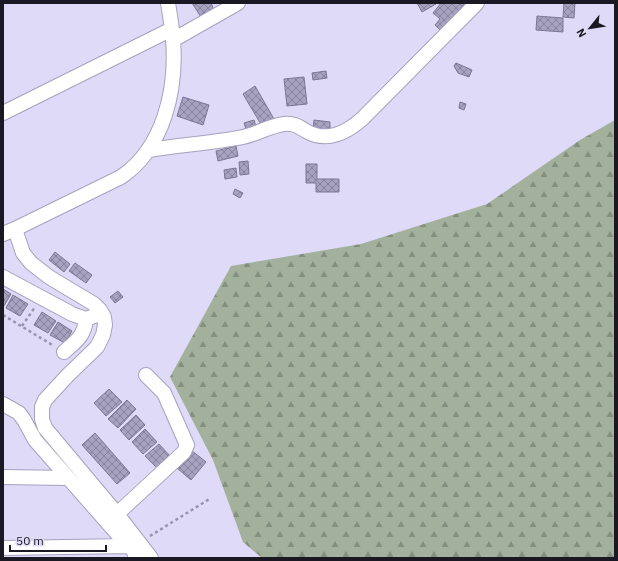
<svg xmlns="http://www.w3.org/2000/svg" width="618" height="561" viewBox="0 0 618 561" font-family="'IBM Plex Sans',sans-serif">
<style>
.forest{fill:url(#forest-firs)}
.building{fill:url(#building-cross-hatch);stroke:#7b7792}
.lines{fill:none;stroke-linecap:round;stroke-linejoin:round}
.minor-casing{stroke:#a6a1bd;stroke-width:16}
.path{stroke:#9894ab;stroke-width:2.5;stroke-dasharray:3 3;stroke-linecap:butt}
.minor{stroke:#fff;stroke-width:14}
</style>
<defs>
<pattern id="forest-firs" width="22" height="20" patternUnits="userSpaceOnUse"><rect width="22" height="20" fill="#a3b19c"/><path d="M5 1l3.5 6h-7zM16 11l3.5 6h-7z" fill="#848f7f"/></pattern>
<pattern id="building-cross-hatch" width="8" height="8" patternUnits="userSpaceOnUse"><rect width="8" height="8" fill="#a6a2c0"/><path d="M0 0l8 8M0 8l8-8" fill="none" stroke="#86839c"/></pattern>
</defs>
<rect width="100%" height="100%" fill="#dfdaf8"/>
<!-- forest -->
<path class="forest" d="M 615,120 L 615,558 L 262,558 L 243,542 L 213,460 L 170,377 L 231,266 L 361,244 L 487,204 L 580,140 Z"/>
<!-- building -->
<path class="building" d="M 192,3 L 211,3 L 214,10 L 201,17 Z
M 417,3 L 436,3 L 436,4 L 422,12 Z
M 441,3 L 462,3 L 464,4 L 442,32 L 435,25 L 440,19 L 433,13 Z
M 564,3 L 575,3 L 574,18 L 563,17 Z
M 537,16 L 563,18 L 563,32 L 536,30 Z
M 456,63 L 472,70 L 469,77 L 458,73 L 454,66 Z
M 326,71 L 327,78 L 313,80 L 312,73 Z
M 304,77 L 307,104 L 287,106 L 284,79 Z
M 255,86 L 274,119 L 262,126 L 243,94 Z
M 183,97 L 209,105 L 203,125 L 177,116 Z
M 460,102 L 466,104 L 464,110 L 459,108 Z
M 254,120 L 257,129 L 247,132 L 244,123 Z
M 314,120 L 330,122 L 330,132 L 313,130 Z
M 236,146 L 238,156 L 218,161 L 216,151 Z
M 248,161 L 249,174 L 240,175 L 239,162 Z
M 306,164 L 317,164 L 317,179 L 339,179 L 339,192 L 316,192 L 316,183 L 306,183 Z
M 236,168 L 237,177 L 225,179 L 224,170 Z
M 235,189 L 243,193 L 240,198 L 233,194 Z
M 55,252 L 70,264 L 64,272 L 49,260 Z
M 75,263 L 92,275 L 86,283 L 69,271 Z
M 3,289 L 11,294 L 4,306 L 3,306 Z
M 118,291 L 123,297 L 115,303 L 110,297 Z
M 13,295 L 28,304 L 20,316 L 6,308 Z
M 42,312 L 56,321 L 48,333 L 34,325 Z
M 58,322 L 72,331 L 65,343 L 50,335 Z
M 109,389 L 122,402 L 106,416 L 94,403 Z
M 127,400 L 136,409 L 118,428 L 108,419 Z
M 136,415 L 145,425 L 129,440 L 120,430 Z
M 145,429 L 157,442 L 143,454 L 132,442 Z
M 95,433 L 130,473 L 117,484 L 82,445 Z
M 159,444 L 170,456 L 157,468 L 145,456 Z
M 191,450 L 206,462 L 191,480 L 177,468 Z"/>
<g class="lines">
<defs>
<path id="minor" d="M 173,40 L 238,3
M 3,113 L 172,29
M 149,150 C 180,145 212,143 243,137 C 257,134 269,126 284,124 C 294,123 298,126 306,131 C 327,143 346,133 362,119 L 477,3
M 15,229 L 23,253 L 31,263 L 49,277 L 94,304 L 100,310 L 104,317 L 105,325 L 103,335 L 97,347 L 68,375 L 45,400 L 42,407 L 42,419 L 45,428 L 117,514 L 151,558
M 3,234 L 15,229 L 121,177 C 164,148 177,89 173,40 C 172,27 170,15 168,3
M 3,277 L 72,314 L 86,319 L 94,316 L 100,310
M 64,352 C 76,341 84,337 86,319
M 3,404 L 19,413 L 24,420 L 35,440 L 128,546
M 3,477 L 68,478
M 117,514 L 184,452 L 187,445 L 164,393 L 146,375
M 131,543 L 136,558
M 3,548 L 128,546 L 132,542"/>
</defs>
<!-- minor casing -->
<use href="#minor" class="minor-casing"/>
<!-- path -->
<path class="path" d="M 3,315 L 54,346
M 22,326 L 35,307
M 150,536 L 211,498"/>
<!-- minor -->
<use href="#minor" class="minor"/>
</g>
<!-- border -->
<rect width="618" height="561" fill="none" stroke="#1a1822" stroke-width="8"/>
<!-- north arrow -->
<g transform="translate(590 28) rotate(240)" stroke="#dfdaf8" stroke-width="3" paint-order="stroke">
<path d="M0-3L7 15L0 10L-7 15Z" fill="#1a1822"/>
<text y="-6" font-size="11" font-weight="bold" text-anchor="middle" fill="#1a1822">N</text>
</g>
<!-- scale -->
<path d="M10 545v6h96v-6" fill="none" stroke="#1a1822" stroke-width="2"/>
<text x="16" y="545" font-size="12" fill="#1a1822" stroke="#dfdaf8" stroke-width="3" paint-order="stroke">50 m</text>
</svg>
